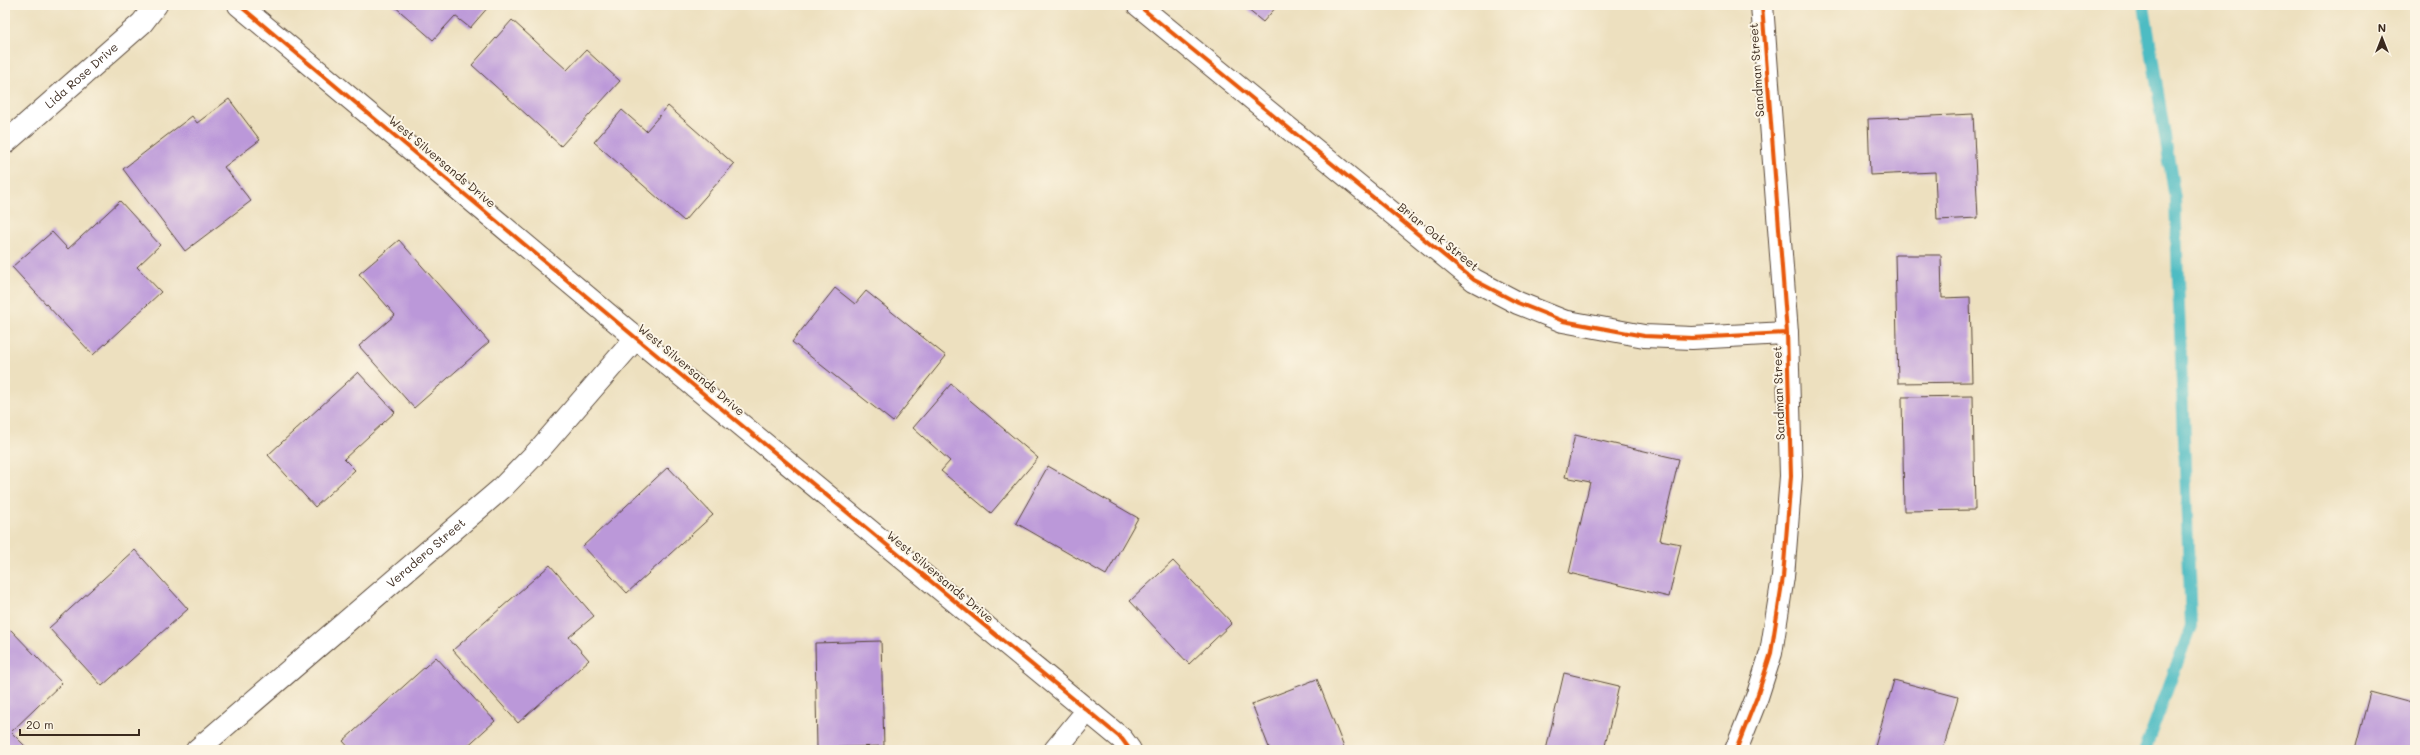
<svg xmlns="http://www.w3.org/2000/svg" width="2420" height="755" viewBox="0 0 2420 755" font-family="Mali,sans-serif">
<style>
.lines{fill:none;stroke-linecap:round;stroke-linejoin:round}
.stream{stroke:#4dbcc3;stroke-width:12}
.building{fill:#bb98d9}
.minor-casing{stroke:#564536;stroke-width:24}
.minor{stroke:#fff;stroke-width:22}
.cycleway-casing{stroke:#fcf5e5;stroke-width:6}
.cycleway{stroke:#e8590c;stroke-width:4}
.labels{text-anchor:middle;stroke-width:4;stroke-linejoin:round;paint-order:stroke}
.street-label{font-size:12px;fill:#3b2a1e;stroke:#fcf5e5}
</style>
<rect width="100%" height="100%" fill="#fcf5e5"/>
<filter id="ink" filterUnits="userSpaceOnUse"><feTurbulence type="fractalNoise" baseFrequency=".025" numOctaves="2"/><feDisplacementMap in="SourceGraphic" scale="8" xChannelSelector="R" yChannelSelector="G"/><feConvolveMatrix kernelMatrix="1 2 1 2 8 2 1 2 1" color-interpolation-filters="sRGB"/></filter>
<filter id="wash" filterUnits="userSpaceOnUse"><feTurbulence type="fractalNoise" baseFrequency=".012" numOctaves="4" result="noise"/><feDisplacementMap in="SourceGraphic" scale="16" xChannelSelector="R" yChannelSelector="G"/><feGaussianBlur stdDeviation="0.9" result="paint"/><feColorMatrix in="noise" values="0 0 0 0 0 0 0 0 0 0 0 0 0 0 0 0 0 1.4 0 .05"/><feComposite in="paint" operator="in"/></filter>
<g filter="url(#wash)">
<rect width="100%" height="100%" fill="#ede0bf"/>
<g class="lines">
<!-- stream -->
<path class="stream" d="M 2144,5 L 2175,199 L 2191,626 L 2145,750"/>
</g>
<g id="blocks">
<!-- building -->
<path class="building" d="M 393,5 L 490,5 L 470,28 L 455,16 L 433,40 Z
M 1242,5 L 1278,5 L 1263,22 Z
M 512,20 L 567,70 L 586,50 L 620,81 L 561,146 L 472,65 Z
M 229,99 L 260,140 L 224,167 L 251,201 L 185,251 L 123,169 L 192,116 L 197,123 Z
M 668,106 L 734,164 L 684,221 L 594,142 L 622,110 L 646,131 Z
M 1973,114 L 1978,218 L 1937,220 L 1935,172 L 1870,175 L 1868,119 Z
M 120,201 L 160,245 L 137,267 L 161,292 L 93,355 L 12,267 L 52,232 L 68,249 Z
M 399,240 L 489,342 L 414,408 L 359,346 L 395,315 L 359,274 Z
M 1895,255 L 1941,255 L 1942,298 L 1970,297 L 1972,382 L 1898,383 Z
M 835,288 L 855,304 L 866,291 L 946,356 L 893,422 L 792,342 Z
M 358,372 L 395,412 L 344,459 L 355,470 L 315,507 L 268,455 Z
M 951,384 L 1038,458 L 991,513 L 941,471 L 950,461 L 913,428 Z
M 1973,396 L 1975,510 L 1904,511 L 1902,397 Z
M 1575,435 L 1679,459 L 1660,540 L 1681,544 L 1669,597 L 1569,573 L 1590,482 L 1565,477 Z
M 1048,466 L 1138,518 L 1106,575 L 1016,523 Z
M 668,467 L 713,515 L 627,593 L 583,546 Z
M 135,550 L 188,609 L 102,686 L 49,628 Z
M 1173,561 L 1232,623 L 1189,664 L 1130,601 Z
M 550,565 L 594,616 L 569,637 L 589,660 L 518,723 L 453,650 Z
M 11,630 L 62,683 L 11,732 L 25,746 L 21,750 L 5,750 L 5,635 Z
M 881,641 L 884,746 L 817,748 L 815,643 Z
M 436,657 L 495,721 L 463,750 L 351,750 L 343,741 Z
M 1564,673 L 1619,686 L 1604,750 L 1546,750 Z
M 1317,679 L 1345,750 L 1270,750 L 1252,704 Z
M 1894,680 L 1958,697 L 1943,750 L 1874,750 Z
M 2370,692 L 2415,704 L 2415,750 L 2355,750 Z"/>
</g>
</g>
<g filter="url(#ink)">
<use href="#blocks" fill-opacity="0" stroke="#564536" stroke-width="1"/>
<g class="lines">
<defs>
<g id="minor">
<path d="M 239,5 L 636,338 L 1122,739 L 1130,750"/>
<path d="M 1138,5 L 1474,280 L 1518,303 L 1563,321 L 1644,336 L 1692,338 L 1787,333"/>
<path id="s1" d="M 5,143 L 142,23 L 156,5"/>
<path id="s2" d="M 197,750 L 502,488 L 539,450 L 636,338"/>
<path d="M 1055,750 L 1087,711"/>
<path d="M 1736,750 L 1757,697 L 1771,653 L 1783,577 L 1791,476 L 1787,333 L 1762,5"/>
</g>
</defs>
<!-- minor casing -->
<use href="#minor" class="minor-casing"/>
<!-- minor -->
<use href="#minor" class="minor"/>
<defs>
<path id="cycleway" d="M 239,5 L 636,338 L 1122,739 L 1130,750
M 1138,5 L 1474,280 L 1518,303 L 1563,321 L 1644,336 L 1692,338 L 1787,333
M 1736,750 L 1757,697 L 1771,653 L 1783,577 L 1791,476 L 1787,333 L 1762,5"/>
</defs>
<!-- cycleway casing -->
<use href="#cycleway" class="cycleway-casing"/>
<!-- cycleway -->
<use href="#cycleway" class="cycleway"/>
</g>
</g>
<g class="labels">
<!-- street labels -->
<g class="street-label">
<text transform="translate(1757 70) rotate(-94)" y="4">Sandman Street</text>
<text dy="4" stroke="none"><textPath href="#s1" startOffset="102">Lida Rose Drive</textPath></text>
<text transform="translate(442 162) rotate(40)" y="4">West Silversands Drive</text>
<text transform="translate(1438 237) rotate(39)" y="4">Briar Oak Street</text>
<text transform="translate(691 370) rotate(40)" y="4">West Silversands Drive</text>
<text transform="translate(1779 393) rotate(-92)" y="4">Sandman Street</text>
<text dy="4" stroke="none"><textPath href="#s2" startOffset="302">Veradero Street</textPath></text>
<text transform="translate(940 577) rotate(40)" y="4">West Silversands Drive</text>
</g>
</g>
<!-- margin -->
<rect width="2420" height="755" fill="none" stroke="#fcf5e5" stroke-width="20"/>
<!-- north arrow -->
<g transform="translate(2382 38)" stroke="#fcf5e5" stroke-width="3" paint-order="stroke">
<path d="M0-3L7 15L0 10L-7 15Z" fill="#3b2a1e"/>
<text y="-6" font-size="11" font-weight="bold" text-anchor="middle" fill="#3b2a1e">N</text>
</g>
<!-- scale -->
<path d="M20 729v6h119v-6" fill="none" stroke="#3b2a1e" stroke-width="2"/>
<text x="26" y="729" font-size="12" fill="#3b2a1e" stroke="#fcf5e5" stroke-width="3" paint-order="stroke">20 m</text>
</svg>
